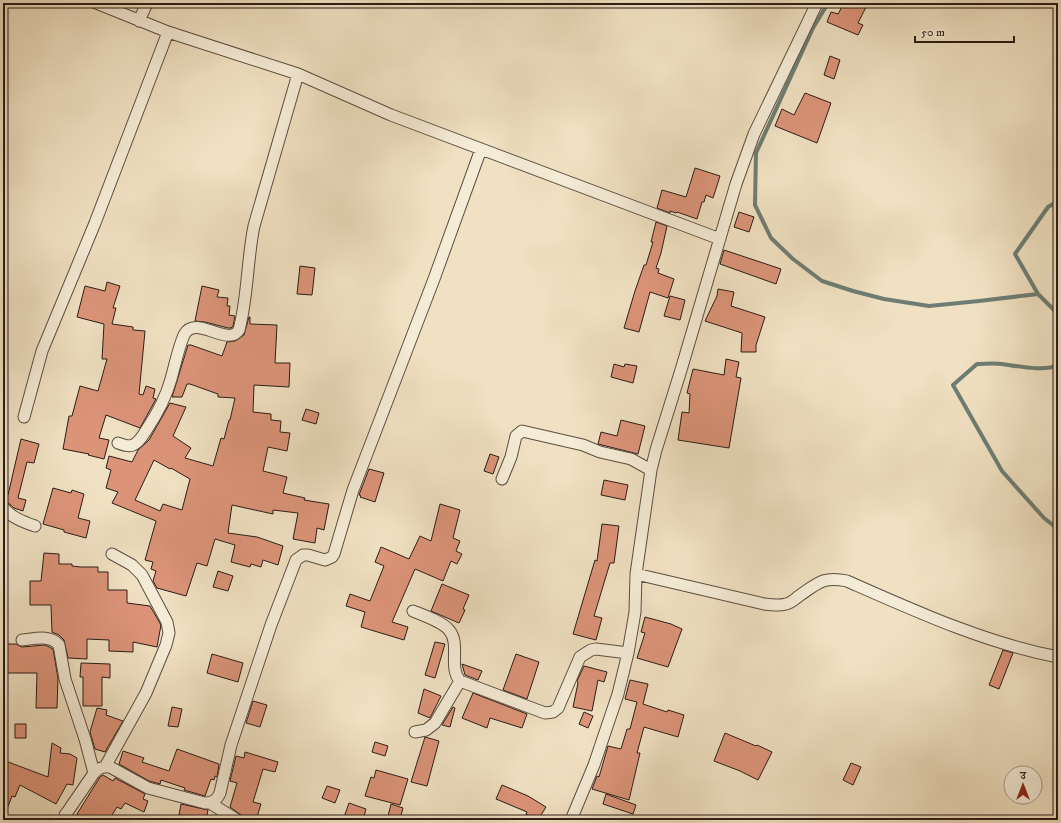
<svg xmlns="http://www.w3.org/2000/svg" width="1061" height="823" viewBox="0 0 1061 823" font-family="'IM FELL DW Pica','Noto Serif Devanagari',serif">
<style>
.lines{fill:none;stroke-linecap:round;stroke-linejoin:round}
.stream{stroke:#6d7d73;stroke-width:4}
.building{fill:#dc9479;stroke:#2a1c16;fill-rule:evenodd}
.street-casing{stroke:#5c4d41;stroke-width:13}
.street{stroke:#f5ecd7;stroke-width:11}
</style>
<rect width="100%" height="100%" fill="#f0e1c2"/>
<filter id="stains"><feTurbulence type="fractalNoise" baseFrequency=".005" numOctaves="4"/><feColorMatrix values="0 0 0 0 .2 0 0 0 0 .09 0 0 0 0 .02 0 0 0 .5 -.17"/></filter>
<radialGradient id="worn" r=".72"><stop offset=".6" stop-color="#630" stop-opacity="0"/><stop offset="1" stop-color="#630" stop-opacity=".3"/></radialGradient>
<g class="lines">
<!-- stream -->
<path class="stream" d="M 828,3 L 813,28 L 756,153 L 755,205 L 771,238 L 793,259 L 822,281 L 853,291 L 884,299 L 929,306 L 979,301 L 1038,294
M 1058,201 L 1048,207 L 1015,254 L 1038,294 L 1058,314
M 1058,365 C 1045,372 1017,366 1002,364 C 994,363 985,364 977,364 L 953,385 L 1002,471 L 1044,518 L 1058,529"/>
</g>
<!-- building -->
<path class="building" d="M 844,3 L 868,3 L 858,23 L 863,25 L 858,35 L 827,22 L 831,12 L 838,14 Z
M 830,56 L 840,60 L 834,79 L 824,75 Z
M 805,93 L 831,103 L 817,143 L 775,126 L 782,109 L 794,115 Z
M 695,168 L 720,176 L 713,198 L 706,195 L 704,202 L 702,202 L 697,219 L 677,212 L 676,213 L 670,211 L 670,213 L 657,208 L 662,190 L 686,197 Z
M 739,212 L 754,217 L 749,232 L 734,227 Z
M 656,222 L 667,226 L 661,253 L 656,268 L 659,269 L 658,273 L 674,279 L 668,298 L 650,292 L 639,332 L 624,328 L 635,291 L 644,265 L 646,265 L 653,242 L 651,242 Z
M 724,250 L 781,269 L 776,284 L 720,264 Z
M 300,266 L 315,268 L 312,295 L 297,294 Z
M 107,282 L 120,286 L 113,308 L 116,308 L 112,324 L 133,327 L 133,330 L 145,331 L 139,394 L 143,395 L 146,386 L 155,389 L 153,398 L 156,399 L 140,428 L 106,415 L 99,438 L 109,440 L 104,459 L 88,455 L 89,454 L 63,449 L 69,416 L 72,416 L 80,386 L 98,391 L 107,359 L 102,359 L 104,324 L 77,317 L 85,286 L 105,291 Z
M 202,286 L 219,290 L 217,297 L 228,298 L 227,306 L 230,306 L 229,315 L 235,316 L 233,326 L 231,328 L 228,328 L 205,322 L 195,321 Z
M 718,289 L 734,292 L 731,306 L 765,317 L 756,345 L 756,352 L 741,352 L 742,333 L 705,321 L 717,296 Z
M 670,296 L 685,300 L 680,320 L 664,316 Z
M 249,317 L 250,317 L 250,324 L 277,325 L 275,363 L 290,363 L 289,387 L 254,385 L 253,412 L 271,414 L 271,420 L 281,421 L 280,432 L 290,433 L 287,451 L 268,447 L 263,471 L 287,477 L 283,493 L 305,498 L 304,500 L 329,504 L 324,530 L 317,528 L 315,543 L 293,539 L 298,513 L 273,510 L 273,514 L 232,505 L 228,533 L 257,537 L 283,546 L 278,565 L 263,560 L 261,567 L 251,564 L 250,567 L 231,562 L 235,545 L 215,539 L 207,566 L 197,563 L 186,596 L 157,588 L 153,581 L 156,571 L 151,569 L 153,562 L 145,560 L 156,521 L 112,503 L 118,492 L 106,488 L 111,470 L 106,468 L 109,456 L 132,462 L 138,450 L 149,440 L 170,403 L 186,407 L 173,436 L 191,448 L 185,458 L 213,466 L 221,438 L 224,439 L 229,420 L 230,420 L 235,398 L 218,397 L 218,394 L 190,384 L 187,384 L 182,397 L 172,397 L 188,345 L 191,345 L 222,356 L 227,342 L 235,341 L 244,335 ZM 154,460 L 170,469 L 171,468 L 190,479 L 182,510 L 163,504 L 160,511 L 135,500 Z
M 726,359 L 739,362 L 736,377 L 741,378 L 729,448 L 678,440 L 682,412 L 689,413 L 690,394 L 687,393 L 693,369 L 724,375 Z
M 614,364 L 624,367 L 625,364 L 637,366 L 633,383 L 611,377 Z
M 306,409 L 319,413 L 316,424 L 302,420 Z
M 621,420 L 645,426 L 638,454 L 598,444 L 601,432 L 617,436 Z
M 21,439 L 39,444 L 34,463 L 27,462 L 18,498 L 26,500 L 23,511 L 14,508 L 6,501 L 7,495 L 8,495 Z
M 490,454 L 499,457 L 493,474 L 484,471 Z
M 369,469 L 384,473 L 375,502 L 360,497 L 361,496 L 359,495 Z
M 604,480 L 628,485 L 625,500 L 601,495 Z
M 53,488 L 71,493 L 72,490 L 84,494 L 78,518 L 90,521 L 86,538 L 64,532 L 64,530 L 43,524 Z
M 440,504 L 460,510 L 453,538 L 460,541 L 456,551 L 462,554 L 457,564 L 451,561 L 443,581 L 415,569 L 392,622 L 408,627 L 404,640 L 361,627 L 365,612 L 346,606 L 350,594 L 370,601 L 384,566 L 375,562 L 381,547 L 409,559 L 420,536 L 431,541 Z
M 602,524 L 619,526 L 614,563 L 610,563 L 594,616 L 602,618 L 596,640 L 573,634 L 595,560 L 597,561 Z
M 44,553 L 59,554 L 59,564 L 72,564 L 72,566 L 81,567 L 98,567 L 98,572 L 108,572 L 108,590 L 127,590 L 127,603 L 150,606 L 161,625 L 157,647 L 133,642 L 133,652 L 109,651 L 109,640 L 87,639 L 87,659 L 68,658 L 64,640 L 59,635 L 52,632 L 51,605 L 30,605 L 30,581 L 41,581 Z
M 218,571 L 233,576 L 228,591 L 213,587 Z
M 442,584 L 469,595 L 463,609 L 465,610 L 459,623 L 431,611 Z
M 645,617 L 671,624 L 682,629 L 668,667 L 637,658 L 645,633 L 641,632 Z
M 435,642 L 445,644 L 435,678 L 425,675 Z
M 3,644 L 16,644 L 22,647 L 45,645 L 53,649 L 58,678 L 57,708 L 36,708 L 37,673 L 3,673 Z
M 1003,650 L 1013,653 L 999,689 L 989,685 Z
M 212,654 L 243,663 L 238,682 L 207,673 Z
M 516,654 L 539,662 L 527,699 L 503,690 Z
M 81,663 L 110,664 L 110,678 L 102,677 L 102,706 L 83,706 L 83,677 L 80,677 Z
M 462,664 L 482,671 L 478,680 L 465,675 Z
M 584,666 L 607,672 L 604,682 L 598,680 L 592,711 L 573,707 L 578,683 L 577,681 Z
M 630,680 L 648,684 L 643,704 L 667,712 L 668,710 L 684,715 L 678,737 L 644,727 L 637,753 L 640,753 L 629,800 L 592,789 L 597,776 L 599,777 L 608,746 L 621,749 L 627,729 L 630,729 L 637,702 L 625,699 Z
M 424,689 L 441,696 L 430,718 L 418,713 Z
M 473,693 L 527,714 L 522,728 L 490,718 L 487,728 L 462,718 Z
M 253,701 L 267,705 L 260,727 L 246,723 Z
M 172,707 L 182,709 L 178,727 L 168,726 Z
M 453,707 L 455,708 L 450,727 L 442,725 Z
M 97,708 L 107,710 L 106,715 L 123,721 L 105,752 L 95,749 L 90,732 Z
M 584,712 L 593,716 L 588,728 L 579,724 Z
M 15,724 L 26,724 L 26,738 L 15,738 Z
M 725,733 L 756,746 L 757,745 L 772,752 L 758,780 L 740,771 L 714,761 Z
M 425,737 L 439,741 L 427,786 L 411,782 Z
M 375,742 L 388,746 L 385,756 L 372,752 Z
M 52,743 L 61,748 L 60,753 L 70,754 L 77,758 L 73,785 L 67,784 L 56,804 L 20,785 L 15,797 L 12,796 L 4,817 L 3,817 L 3,760 L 48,777 Z
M 177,749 L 219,764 L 217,777 L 215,776 L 214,780 L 211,779 L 205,796 L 184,790 L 185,788 L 161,780 L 160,784 L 149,781 L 119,764 L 123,751 L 144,758 L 142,762 L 169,771 Z
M 245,752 L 278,762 L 275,772 L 263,769 L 253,802 L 261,804 L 256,820 L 244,820 L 244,817 L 230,807 L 237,783 L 230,781 L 236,756 L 244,758 Z
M 851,763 L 861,767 L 853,785 L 843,780 Z
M 376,770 L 408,779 L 400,805 L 365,796 L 371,777 L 374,778 Z
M 103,775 L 113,781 L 115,778 L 145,794 L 143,799 L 148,801 L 144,812 L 125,803 L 121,809 L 117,807 L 109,820 L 97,820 L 88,815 L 85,820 L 77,814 L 100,777 Z
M 502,785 L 528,796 L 546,807 L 538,820 L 536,820 L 526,814 L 527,812 L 496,799 Z
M 327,786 L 340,790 L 335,803 L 322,798 Z
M 606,794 L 636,805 L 633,814 L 603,804 Z
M 349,803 L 366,809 L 363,820 L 343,820 Z
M 181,804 L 208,810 L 206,820 L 180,820 L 181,815 L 179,815 Z
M 391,804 L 403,808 L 400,819 L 388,816 Z"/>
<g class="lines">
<defs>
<path id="street" d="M 96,3 L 168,32 L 298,74 L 391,115 L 720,239
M 139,21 L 147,3
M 24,417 L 42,351 L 95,223 L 168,32
M 118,443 C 123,445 129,447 133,445 C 140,442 143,435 147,429 C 157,414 166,397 171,379 C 175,365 178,349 184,335 C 195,313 228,348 239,330 C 248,296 247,260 254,226 L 298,74
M 502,479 L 511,457 L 516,436 L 522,431 L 583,445 L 600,452 L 631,459 L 651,470
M 3,507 C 10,517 24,522 35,526
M 636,574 L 764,604 C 771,605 779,606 786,604 C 791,603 795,599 799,596 C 818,583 823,576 847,581 C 915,611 985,643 1058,657
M 413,611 C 423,615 443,622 449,630 C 461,644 448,667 460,681 L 545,713 L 553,712 L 558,708 L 580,657 L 591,650 L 596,649 L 628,653
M 22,640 C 34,639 50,634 59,645 L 65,679 L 85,739 L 94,773
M 415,732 L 426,730 L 435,723 L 460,681
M 105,767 L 146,693 L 166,645 L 169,633 L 167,622 L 142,575 L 132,565 L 112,554
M 210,803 L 237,820
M 66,820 L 65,815 L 68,811 L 94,773 C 99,768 103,766 110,767 L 148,788 L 205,803 C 213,803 217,800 220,793 L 231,745 L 271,625 L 296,560 L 303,555 L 308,555 L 325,560 L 332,557 L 334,554 L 353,490 L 434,279 L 481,149
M 571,820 L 594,765 L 618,694 L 628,653 L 635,612 L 636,574 L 651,470 L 656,450 L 681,370 L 736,184 L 754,134 L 817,3"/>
</defs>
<!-- street casing -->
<use href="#street" class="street-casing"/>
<!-- street -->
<use href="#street" class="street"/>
</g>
<!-- margin -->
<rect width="1061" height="823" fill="none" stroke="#f0e1c2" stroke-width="16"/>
<rect x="4" y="4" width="1053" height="815" fill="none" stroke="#2a1c16" stroke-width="2"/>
<rect x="8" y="8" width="1045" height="807" fill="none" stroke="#2a1c16"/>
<!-- north arrow -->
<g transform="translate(1023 785)"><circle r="19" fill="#f5ecd7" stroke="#a4998a"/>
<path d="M0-3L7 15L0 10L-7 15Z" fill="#8f2418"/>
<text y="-6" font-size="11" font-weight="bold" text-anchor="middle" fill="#2a1c16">उ</text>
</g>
<!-- scale -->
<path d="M915 36v6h99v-6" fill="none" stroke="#2a1c16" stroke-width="2"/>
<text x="921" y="36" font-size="12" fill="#2a1c16" stroke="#f5ecd7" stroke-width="3" paint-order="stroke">50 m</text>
<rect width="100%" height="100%" filter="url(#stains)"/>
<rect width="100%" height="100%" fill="url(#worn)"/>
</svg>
